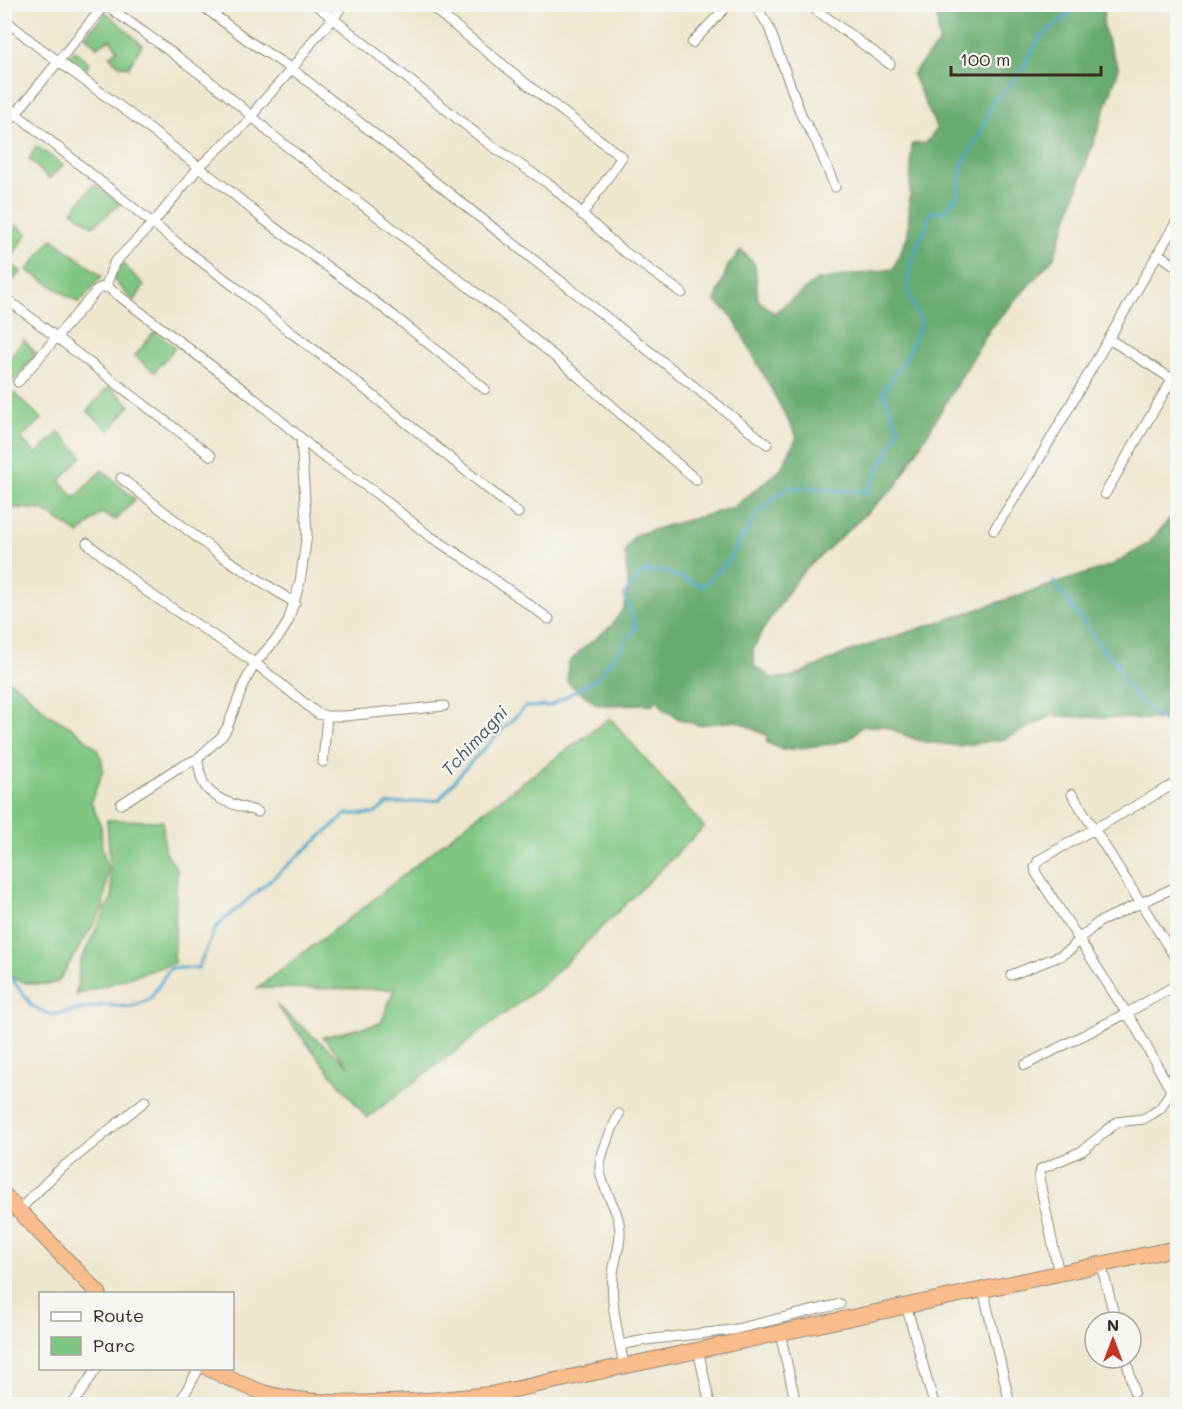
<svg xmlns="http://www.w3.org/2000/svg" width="1182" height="1409" viewBox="0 0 1182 1409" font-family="Mali,sans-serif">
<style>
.green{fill:#7fc682;stroke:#5d7850;stroke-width:1.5}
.forest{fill:#67ab70;stroke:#516a47;stroke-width:1.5}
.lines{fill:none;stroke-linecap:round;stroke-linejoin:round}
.stream{stroke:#50a6cc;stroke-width:3}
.minor-casing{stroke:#948876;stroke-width:11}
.trunk-casing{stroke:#948876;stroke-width:17}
.minor{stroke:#fff;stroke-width:9}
.trunk{stroke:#f9bc8a;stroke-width:15}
.labels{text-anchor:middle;stroke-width:4.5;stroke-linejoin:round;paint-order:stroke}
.water-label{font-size:18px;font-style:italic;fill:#435c64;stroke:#f6f6f2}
</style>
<rect width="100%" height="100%" fill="#f6f6f2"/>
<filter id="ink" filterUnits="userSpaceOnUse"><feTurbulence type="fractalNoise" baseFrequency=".0167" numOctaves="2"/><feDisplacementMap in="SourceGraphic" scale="12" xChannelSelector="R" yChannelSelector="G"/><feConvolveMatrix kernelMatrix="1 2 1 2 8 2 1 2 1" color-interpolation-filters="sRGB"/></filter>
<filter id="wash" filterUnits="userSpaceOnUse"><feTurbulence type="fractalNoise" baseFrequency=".008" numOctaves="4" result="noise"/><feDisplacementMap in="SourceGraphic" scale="24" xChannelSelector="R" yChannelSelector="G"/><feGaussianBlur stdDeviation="1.35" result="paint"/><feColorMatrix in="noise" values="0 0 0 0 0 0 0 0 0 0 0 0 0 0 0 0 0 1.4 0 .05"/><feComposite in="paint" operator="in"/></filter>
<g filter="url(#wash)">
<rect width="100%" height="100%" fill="#eee7cf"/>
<!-- green -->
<path class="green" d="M 106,12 L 142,45 L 129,67 L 119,65 L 109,56 L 118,50 L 110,39 L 97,47 L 85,36 Z
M 74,50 L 89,63 L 85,72 L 95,80 L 92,83 L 64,61 Z
M 36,146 L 63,165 L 49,179 L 29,159 Z
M 94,184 L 120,204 L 93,226 L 72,211 Z
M 17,225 L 27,234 L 12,257 L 5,252 L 5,242 Z
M 52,239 L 102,276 L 79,303 L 27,270 Z
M 8,261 L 21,272 L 5,288 L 5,263 Z
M 122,263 L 144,285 L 134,302 L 113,279 Z
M 155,331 L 175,348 L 154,372 L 135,356 Z
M 24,340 L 37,355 L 9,385 L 5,385 L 5,363 Z
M 109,386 L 130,405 L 110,431 L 87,411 Z
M 14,393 L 42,419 L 21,438 L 36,454 L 59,432 L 82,456 L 60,481 L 75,498 L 102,470 L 135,499 L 116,520 L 101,513 L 79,534 L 43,510 L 5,507 L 5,400 Z
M 4,677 L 22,689 L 49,715 L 74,729 L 96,748 L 102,760 L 103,771 L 91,801 L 101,827 L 102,846 L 108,871 L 103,909 L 58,982 C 40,987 21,983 5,974 Z
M 610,718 L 704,827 L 544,984 L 367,1118 L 276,1005 L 349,1066 L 323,1037 L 381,1023 L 394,989 L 257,988 L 364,907 L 473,819 Z
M 107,820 L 163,821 L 164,850 L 177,869 L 174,963 L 76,995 L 80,962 L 112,897 Z"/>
<!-- forest -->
<path class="forest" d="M 932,5 L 1106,5 C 1097,25 1111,49 1119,68 L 1054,257 L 990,329 L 896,486 L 799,576 L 762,631 L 753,650 L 755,667 L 772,678 L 792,677 L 848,652 L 1112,565 L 1148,544 L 1177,510 L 1177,720 L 1052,716 L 1004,739 L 959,746 L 920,741 L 883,726 L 863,726 L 849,739 L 831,744 L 783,750 L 766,742 L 768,736 L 737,721 L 699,725 L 679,719 L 663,709 L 658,699 L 653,704 L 598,705 L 567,682 L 568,664 L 581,650 L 611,626 L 623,609 L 629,591 L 625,551 L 635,535 L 734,507 L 780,470 L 797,437 L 732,316 L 715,301 L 728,266 L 741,250 L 755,265 L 758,300 L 774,313 L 817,280 L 893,269 L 908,235 L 912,144 L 926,143 L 937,129 L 912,74 L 939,43 L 937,14 Z"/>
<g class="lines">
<!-- stream -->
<path class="stream" d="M 1054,582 L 1103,650 L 1119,664 L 1123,681 L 1141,702 L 1178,734
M 4,968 L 32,1006 L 51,1015 L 105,1005 L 131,1007 L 150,999 L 170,968 L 198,968 L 216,927 L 347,814 L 374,814 L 387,804 L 439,800 L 466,767 L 525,707 L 550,706 L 596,679 L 636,628 L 624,595 L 642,572 L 664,571 L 702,586 L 726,564 L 757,514 L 788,487 L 867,492 L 899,430 L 883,392 L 906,358 L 921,322 C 917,312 909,300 908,290 C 905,261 923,239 931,212 L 944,212 L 957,197 L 962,165 L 980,134 L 993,101 L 1017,78 L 1040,37 L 1082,4"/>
</g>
</g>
<g filter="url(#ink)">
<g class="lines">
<defs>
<path id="minor" d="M 105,4 C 161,46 221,85 271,134 L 502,313 L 571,370 L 696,480
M 200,4 L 250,42 L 292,69 L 767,444
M 315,4 L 489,144 L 552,186 L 618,247 L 682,293
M 428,4 L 528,85 L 622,157 L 582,215
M 754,4 L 768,25 L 802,117 L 816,141 L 835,187
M 808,4 L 890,64
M 4,19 L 36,45 L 129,113 L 231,192 L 263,219 L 394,316 L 485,389
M 692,43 L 729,4
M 4,104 L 186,250 L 238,289 L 289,331 L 340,369 L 518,513
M 4,128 L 105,4
M 1158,253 L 1178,268
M 4,297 L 211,456
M 1109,339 L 1172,379
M 18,382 L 98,289 L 106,286
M 301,438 L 318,453 L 376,493 L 428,535 L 464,558 L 549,619
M 121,478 L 217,553 L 295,603
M 1105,494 L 1178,369
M 994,530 L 1034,468 L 1178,219
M 87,543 L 146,591 L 255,663 L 318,714 L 327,716 L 345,716 L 444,706
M 197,759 C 199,766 200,775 203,782 C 211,801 241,806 258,812
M 323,762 L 327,716
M 1178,782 L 1039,860 L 1035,867 L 1036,873 L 1135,1026 L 1178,1103
M 1072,794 L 1178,962
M 121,804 L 176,769 L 197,759 L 222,736 L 227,728 L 244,684 L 255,663 L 280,635 L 288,622 L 300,582 L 307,534 L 301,438 L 250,395 L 106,286 L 114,263 L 154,222 L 199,167 L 253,117 L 258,107 L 292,69 L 315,38 L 334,18 L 343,4
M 1011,975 L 1060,956 L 1071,949 L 1080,938 L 1099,922 L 1178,886
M 1025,1065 L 1127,1013 L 1178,984
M 619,1114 C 613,1128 599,1154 600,1170 C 602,1191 619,1208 620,1230 C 621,1246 614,1260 613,1275 C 610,1305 619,1337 624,1366
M 19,1210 L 57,1172 L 145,1101
M 1101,1264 L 1116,1322
M 1059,1274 L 1039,1178 L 1041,1169 L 1082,1151 L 1117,1122 L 1143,1119 L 1152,1114 L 1160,1109 L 1171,1091 L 1178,1088
M 983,1289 L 1010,1404
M 906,1305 L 934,1404
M 780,1333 L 796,1404
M 620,1345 L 645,1340 L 732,1330 L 840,1304
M 698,1350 L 710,1404
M 1126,1358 L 1134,1392
M 73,1404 L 97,1368
M 179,1404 L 199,1368"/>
<path id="trunk" d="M 4,1195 L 99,1294
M 208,1368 C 229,1379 250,1389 272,1395 C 336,1409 427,1402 493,1394 L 1178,1248"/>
</defs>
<!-- minor casing -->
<use href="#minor" class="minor-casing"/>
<!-- trunk casing -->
<use href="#trunk" class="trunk-casing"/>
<!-- minor -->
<use href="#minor" class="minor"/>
<!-- trunk -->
<use href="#trunk" class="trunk"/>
</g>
</g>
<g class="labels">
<!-- water labels -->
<g class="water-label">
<text transform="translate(475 741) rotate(-47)" y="6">Tchimagni</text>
</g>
</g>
<!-- margin -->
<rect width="1182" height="1409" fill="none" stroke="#f6f6f2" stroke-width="24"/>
<!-- legend -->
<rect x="39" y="1292" width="195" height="78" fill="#f6f6f2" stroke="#aba49d" stroke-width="1.5"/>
<rect x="51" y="1312" width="30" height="9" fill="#ffffff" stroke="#aba49d" stroke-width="1.5"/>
<text x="93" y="1322" font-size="18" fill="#3b2a1e">Route</text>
<rect x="51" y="1337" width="30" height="18" fill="#7fc682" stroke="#aba49d" stroke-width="1.5"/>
<text x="93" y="1352" font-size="18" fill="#3b2a1e">Parc</text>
<!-- north arrow -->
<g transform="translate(1113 1340)"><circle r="28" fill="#f6f6f2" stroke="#aba49d" stroke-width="1.5"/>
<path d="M0-4.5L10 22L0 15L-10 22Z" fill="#c8321e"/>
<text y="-9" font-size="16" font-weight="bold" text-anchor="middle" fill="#3b2a1e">N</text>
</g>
<!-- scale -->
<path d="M951 66v9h150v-9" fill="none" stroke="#3b2a1e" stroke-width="3"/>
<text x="960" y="66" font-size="18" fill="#3b2a1e" stroke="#f6f6f2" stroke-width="4.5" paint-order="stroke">100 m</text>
</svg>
